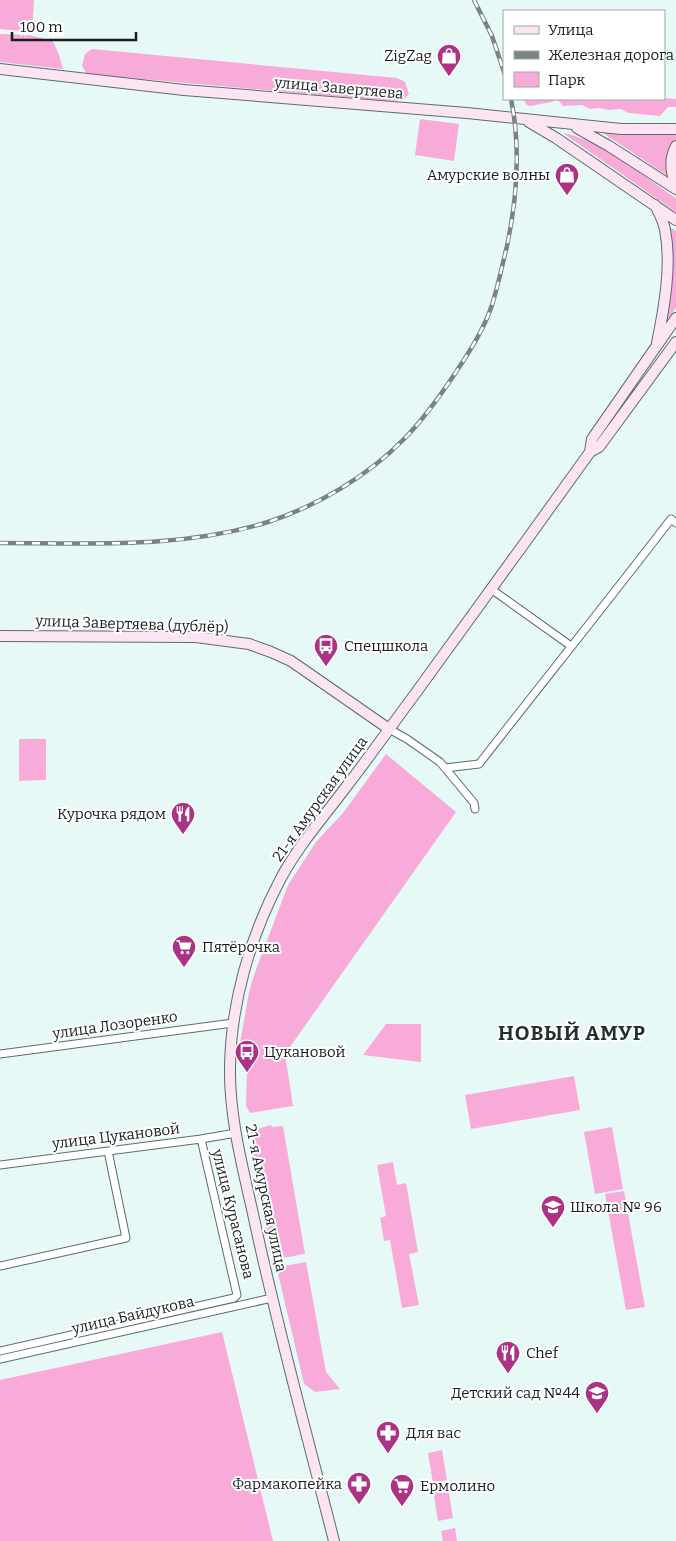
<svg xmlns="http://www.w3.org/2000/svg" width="676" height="1541" viewBox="0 0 676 1541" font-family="Bitter,serif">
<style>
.green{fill:#f8abd9}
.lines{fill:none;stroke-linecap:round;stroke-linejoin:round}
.street-casing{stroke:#5c6c6b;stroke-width:9}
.secondary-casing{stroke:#5c6c6b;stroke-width:12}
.street{stroke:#fff;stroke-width:7}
.secondary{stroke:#fde4f3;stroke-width:10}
.rail-casing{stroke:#778482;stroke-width:4.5}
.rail{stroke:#fff;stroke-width:2.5;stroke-dasharray:8;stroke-linecap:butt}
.labels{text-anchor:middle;stroke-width:4;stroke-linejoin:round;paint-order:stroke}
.poi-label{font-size:15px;fill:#181f1e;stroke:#fff;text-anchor:start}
.street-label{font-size:15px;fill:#181f1e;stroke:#fff}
.district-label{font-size:20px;font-weight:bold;letter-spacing:1px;fill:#22312f;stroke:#fff}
</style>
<rect width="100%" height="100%" fill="#e6f9f7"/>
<!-- green -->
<path class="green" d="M 0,0 L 34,0 L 32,32 L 0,29 Z
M 0,34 L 29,35 L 53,41 L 59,55 L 63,69 L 0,62 Z
M 92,49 L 397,78 L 405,82 L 409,94 L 404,100 L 387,101 L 87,74 L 82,66 L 85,54 Z
M 665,98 L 676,99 L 676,107 L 668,107 L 660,116 L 629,113 L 621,109 L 608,110 L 599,108 L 590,109 L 582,105 L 563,106 L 558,100 C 551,102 547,103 541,104 C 532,105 527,110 524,99 Z
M 420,119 L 459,124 L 454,161 L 415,155 Z
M 600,131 L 650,134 L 676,133 L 676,139 L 673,143 L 668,176 Z
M 563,133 C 600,139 644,177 676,198 L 676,212 Z
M 670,227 L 676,231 L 676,308 L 667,319 L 665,319 L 672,262 Z
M 19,739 L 46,739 L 46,780 L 19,781 Z
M 386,754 L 456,812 L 285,1054 L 293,1106 L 250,1113 L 246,1106 L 247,1068 L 245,1068 L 240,1043 L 249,992 L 254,975 L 288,885 L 316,842 L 343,813 Z
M 386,1024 L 421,1024 L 421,1062 L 363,1055 Z
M 574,1076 L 580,1110 L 471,1129 L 465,1095 Z
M 271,1125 L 272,1127 L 283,1126 L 305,1254 C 294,1255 278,1262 270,1252 L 249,1147 L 253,1146 L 250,1134 L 253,1130 Z
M 612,1127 L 623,1189 L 595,1194 L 584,1132 Z
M 393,1162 L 397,1185 L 406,1183 L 418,1252 L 409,1254 L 419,1305 L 402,1308 L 390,1240 L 384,1241 L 380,1218 L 386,1216 L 377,1165 Z
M 624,1191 L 645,1307 L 626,1310 L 605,1194 Z
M 306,1262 L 326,1372 L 340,1389 L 315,1392 L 304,1384 L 277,1269 L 279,1267 Z
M 222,1332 L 273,1541 L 0,1541 L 0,1380 Z
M 442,1450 L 447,1480 L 433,1483 L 428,1453 Z
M 448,1487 L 453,1518 L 438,1521 L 433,1490 Z
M 455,1528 L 457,1541 L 443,1541 L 441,1531 Z"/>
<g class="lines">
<defs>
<path id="street" d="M 491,589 L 571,646
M 389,729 L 407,739 L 440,762 L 474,803 L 475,809
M 445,768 L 479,764 C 543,682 608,601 671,519 L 676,523
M 0,1054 L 233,1023
M 0,1165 L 201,1139 L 236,1133
M 0,1266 L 126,1238 L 108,1151
M 0,1351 L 234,1298 L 237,1295 L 201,1139
M 0,1359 L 272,1298"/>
<path id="secondary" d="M 0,69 L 184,90 L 467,113 L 621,129 L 676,129
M 529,122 L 556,138 L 676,220
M 577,128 L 609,146 L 676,189
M 676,146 C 669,159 670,171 676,185
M 655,205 C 659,213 664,222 665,230 C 672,265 664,309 657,343
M 590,452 L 592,439 L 676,318
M 0,636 L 196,637 L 249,644 L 271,652 L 291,661 L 389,729
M 334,1541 C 307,1435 278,1330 255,1223 C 244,1172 229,1119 230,1067 C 231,1003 250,937 280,880 C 296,849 321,820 343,791 C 368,759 391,726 415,694 C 474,613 532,533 590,452 L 599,447 L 676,342"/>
</defs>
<!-- street casing -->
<use href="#street" class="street-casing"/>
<!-- secondary casing -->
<use href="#secondary" class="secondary-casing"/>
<!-- street -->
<use href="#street" class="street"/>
<!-- secondary -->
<use href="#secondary" class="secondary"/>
<defs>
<path id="rail" d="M 474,0 L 492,36 L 505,75
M 0,543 C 90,543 181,549 268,522 C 317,506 368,476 404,439 C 424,419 440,396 456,372 C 470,351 484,329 492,305 C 498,286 502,266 507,246 C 517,198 521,147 511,99"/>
</defs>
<!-- rail casing -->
<use href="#rail" class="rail-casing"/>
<!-- rail -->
<use href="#rail" class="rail"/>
</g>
<!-- icons -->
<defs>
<symbol id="shop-pin" viewBox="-11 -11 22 30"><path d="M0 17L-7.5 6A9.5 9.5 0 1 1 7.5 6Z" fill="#ac3285" stroke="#fff"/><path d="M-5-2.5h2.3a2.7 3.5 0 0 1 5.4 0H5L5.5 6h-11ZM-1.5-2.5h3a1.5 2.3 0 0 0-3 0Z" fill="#fff"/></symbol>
<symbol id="bus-pin" viewBox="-11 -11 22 30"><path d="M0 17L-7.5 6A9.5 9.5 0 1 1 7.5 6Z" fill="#ac3285" stroke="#fff"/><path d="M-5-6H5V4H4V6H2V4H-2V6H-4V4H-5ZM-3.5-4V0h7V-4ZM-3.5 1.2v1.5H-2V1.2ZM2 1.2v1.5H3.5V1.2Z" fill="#fff"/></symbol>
<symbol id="restaurant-pin" viewBox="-11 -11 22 30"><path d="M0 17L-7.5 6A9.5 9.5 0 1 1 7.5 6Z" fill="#ac3285" stroke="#fff"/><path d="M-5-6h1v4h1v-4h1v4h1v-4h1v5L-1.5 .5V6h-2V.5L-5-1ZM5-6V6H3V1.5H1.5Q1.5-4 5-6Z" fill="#fff"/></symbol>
<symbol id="supermarket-pin" viewBox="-11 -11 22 30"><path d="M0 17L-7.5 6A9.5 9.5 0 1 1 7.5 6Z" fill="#ac3285" stroke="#fff"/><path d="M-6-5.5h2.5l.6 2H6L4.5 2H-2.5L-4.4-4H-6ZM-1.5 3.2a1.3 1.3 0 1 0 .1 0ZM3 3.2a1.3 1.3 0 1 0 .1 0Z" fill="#fff"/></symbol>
<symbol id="school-pin" viewBox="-11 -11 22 30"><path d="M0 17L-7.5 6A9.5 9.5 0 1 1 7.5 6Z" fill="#ac3285" stroke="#fff"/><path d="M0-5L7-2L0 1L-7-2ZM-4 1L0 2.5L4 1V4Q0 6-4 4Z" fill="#fff"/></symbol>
<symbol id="pharmacy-pin" viewBox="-11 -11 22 30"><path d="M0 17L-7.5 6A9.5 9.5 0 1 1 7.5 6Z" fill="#ac3285" stroke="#fff"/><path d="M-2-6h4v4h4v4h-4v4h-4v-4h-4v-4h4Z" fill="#fff"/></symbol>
</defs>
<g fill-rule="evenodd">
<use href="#shop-pin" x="435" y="42" width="28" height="38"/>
<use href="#shop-pin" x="553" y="161" width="28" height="38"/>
<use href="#bus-pin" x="312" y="632" width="28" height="38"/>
<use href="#restaurant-pin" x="169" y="800" width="28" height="38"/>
<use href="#supermarket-pin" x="170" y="933" width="28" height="38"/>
<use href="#bus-pin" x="233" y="1038" width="28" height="38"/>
<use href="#school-pin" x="539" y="1193" width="28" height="38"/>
<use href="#restaurant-pin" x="494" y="1339" width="28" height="38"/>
<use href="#school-pin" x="583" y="1379" width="28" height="38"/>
<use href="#pharmacy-pin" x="374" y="1419" width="28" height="38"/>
<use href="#pharmacy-pin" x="345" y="1470" width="28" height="38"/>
<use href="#supermarket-pin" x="388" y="1472" width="28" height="38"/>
</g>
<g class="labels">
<!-- poi labels -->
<g class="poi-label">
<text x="432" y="61" text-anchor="end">ZigZag</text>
<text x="550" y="180" text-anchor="end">Амурские волны</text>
<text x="344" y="651">Спецшкола</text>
<text x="166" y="819" text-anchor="end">Курочка рядом</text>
<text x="202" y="952">Пятёрочка</text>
<text x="264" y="1057">Цукановой</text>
<text x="570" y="1212">Школа № 96</text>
<text x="526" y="1358">Chef</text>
<text x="580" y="1398" text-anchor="end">Детский сад №44</text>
<text x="406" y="1438">Для вас</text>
<text x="342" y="1489" text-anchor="end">Фармакопейка</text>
<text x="420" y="1491">Ермолино</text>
</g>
<!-- street labels -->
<g class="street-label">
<text transform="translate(339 88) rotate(5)" y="5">улица Завертяева</text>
<text transform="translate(132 624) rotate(2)" y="5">улица Завертяева (дублёр)</text>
<text transform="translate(320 799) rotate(-54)" y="5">21-я Амурская улица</text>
<text transform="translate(115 1025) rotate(-8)" y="5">улица Лозоренко</text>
<text transform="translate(116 1136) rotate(-7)" y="5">улица Цукановой</text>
<text transform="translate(266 1198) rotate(78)" y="5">21-я Амурская улица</text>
<text transform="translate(233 1214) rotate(76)" y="5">улица Курасанова</text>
<text transform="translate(133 1315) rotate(-13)" y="5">улица Байдукова</text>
</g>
<!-- district labels -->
<g class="district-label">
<text x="572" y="1040">НОВЫЙ АМУР</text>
</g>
</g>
<!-- legend -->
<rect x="503" y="10" width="162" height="90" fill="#ffffff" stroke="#a3a5a5"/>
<rect x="514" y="26" width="25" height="8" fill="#fde4f3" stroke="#a3a5a5"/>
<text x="548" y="35" font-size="15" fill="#181f1e">Улица</text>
<rect x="514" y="51" width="25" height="8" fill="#778482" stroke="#a3a5a5"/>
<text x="548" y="60" font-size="15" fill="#181f1e">Железная дорога</text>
<rect x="514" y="72" width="25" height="15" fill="#f8abd9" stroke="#a3a5a5"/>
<text x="548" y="85" font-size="15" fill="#181f1e">Парк</text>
<!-- scale -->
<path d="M12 32v8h124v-8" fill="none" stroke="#181f1e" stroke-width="2.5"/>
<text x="20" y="32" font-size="15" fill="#181f1e" stroke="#ffffff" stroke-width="4" paint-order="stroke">100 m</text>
</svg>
